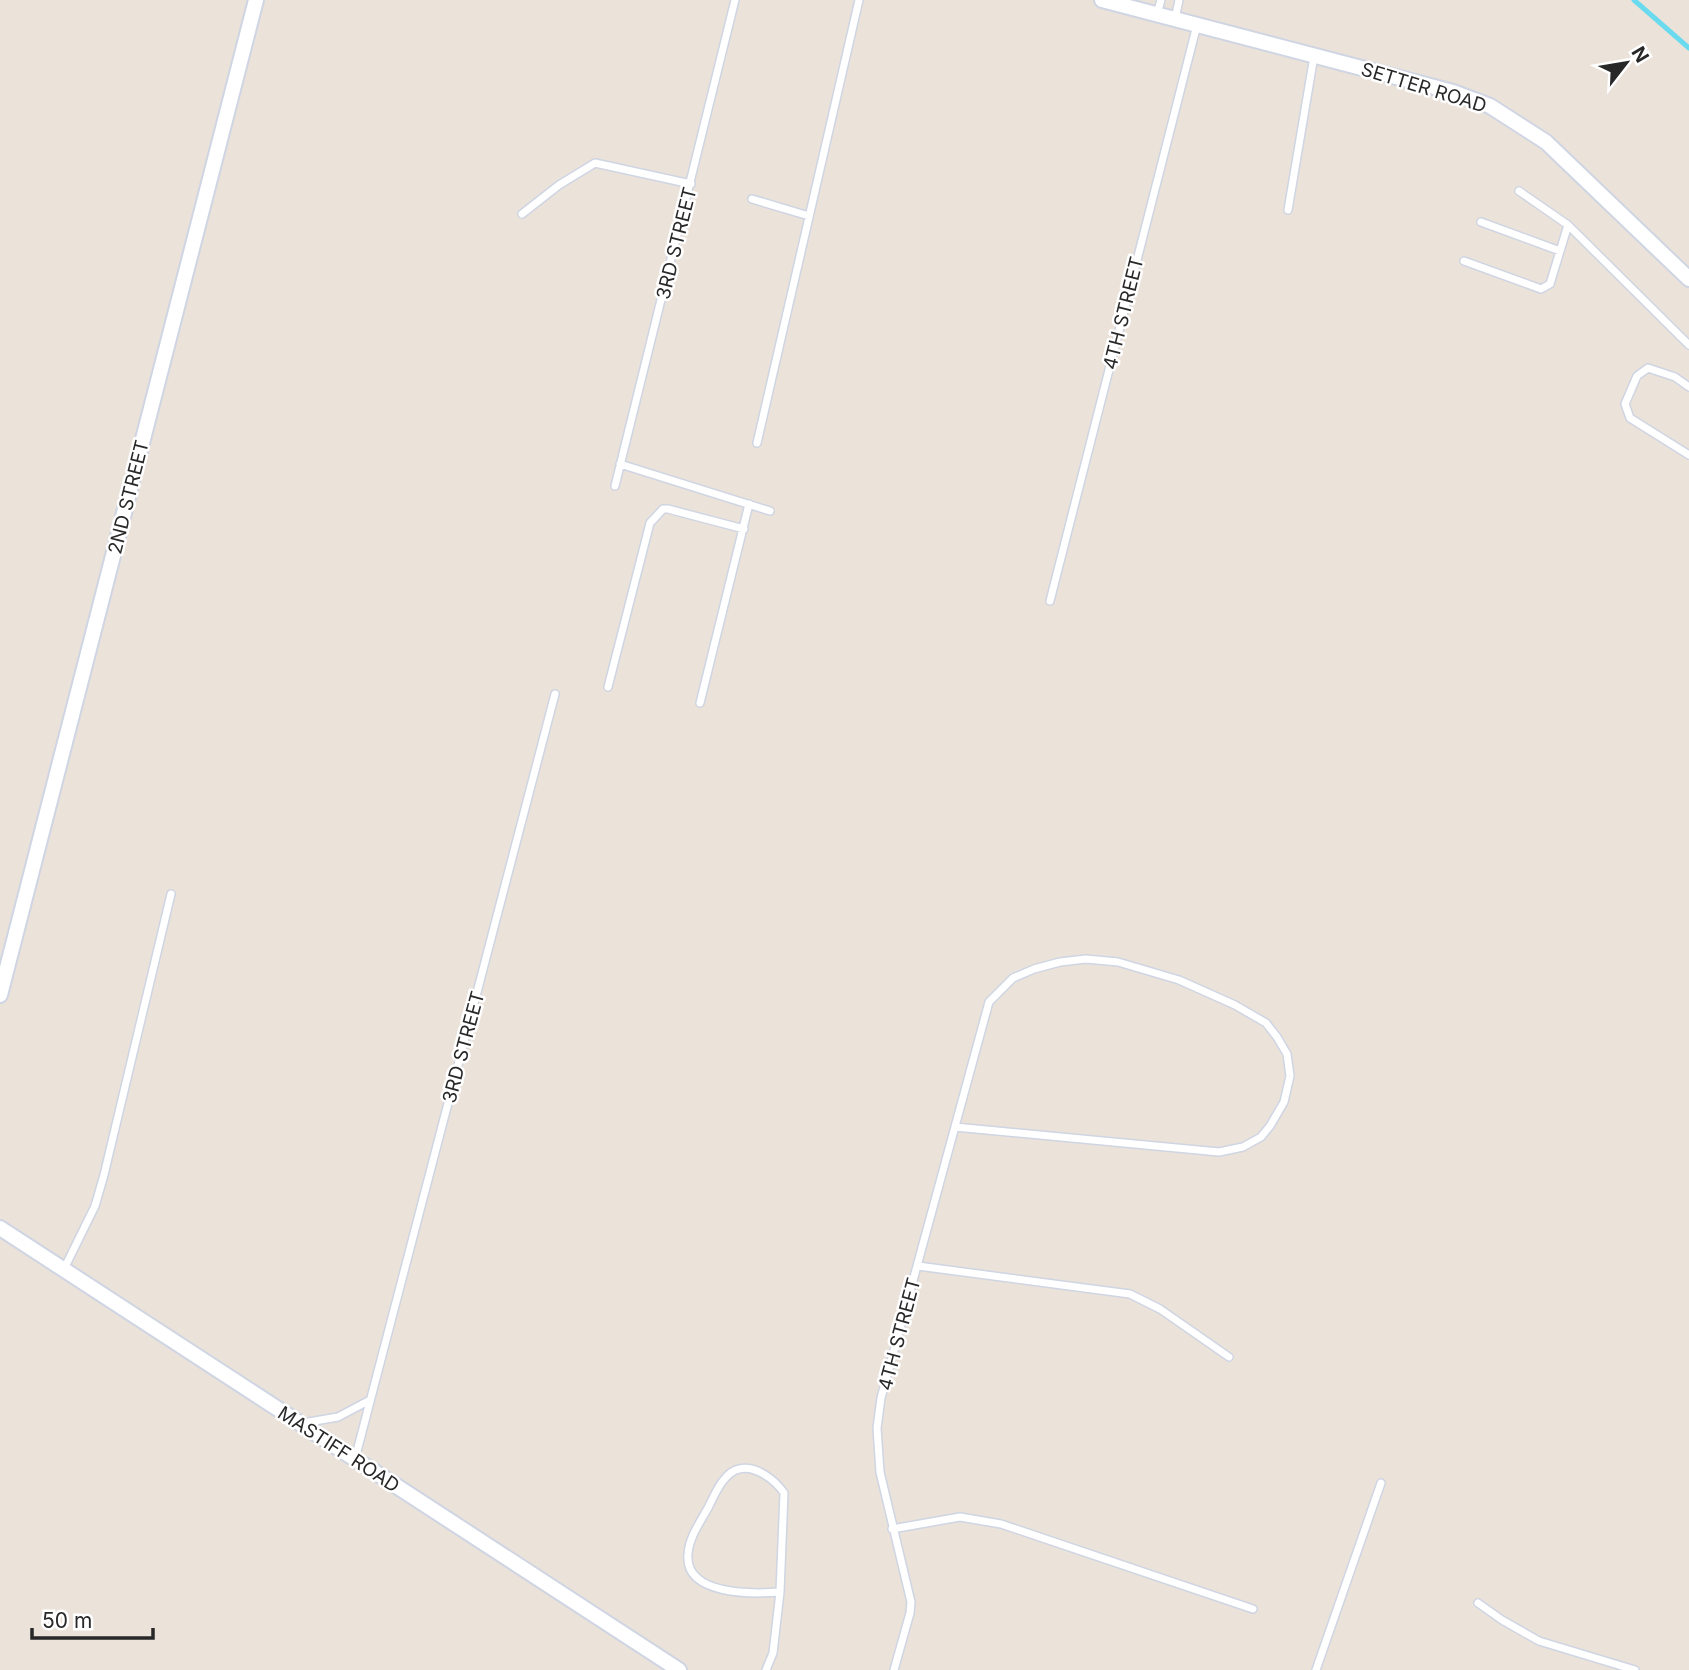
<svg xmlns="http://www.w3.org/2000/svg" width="1689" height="1670" viewBox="0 0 1689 1670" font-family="Inter,sans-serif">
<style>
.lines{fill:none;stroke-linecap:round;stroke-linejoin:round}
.stream{stroke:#6adbef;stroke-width:5}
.lane-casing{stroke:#cfd5e2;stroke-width:10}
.street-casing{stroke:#cfd5e2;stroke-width:18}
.lane{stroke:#fff;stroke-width:7}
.street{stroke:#fff;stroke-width:14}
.labels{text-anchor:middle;stroke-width:5;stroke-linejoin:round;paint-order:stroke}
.street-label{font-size:19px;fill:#282828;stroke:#fff}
</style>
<rect width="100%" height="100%" fill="#ebe2da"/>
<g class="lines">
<!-- stream -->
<path class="stream" d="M 1634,0 L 1689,48"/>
<defs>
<path id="lane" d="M 1157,14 L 1161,0
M 1175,19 L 1179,0
M 1519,191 L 1568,225 L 1689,345
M 752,199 L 809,216
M 1288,210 L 1314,56
M 522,214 L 559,185 L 595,163 L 691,184
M 1481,222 L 1560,251
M 1464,261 L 1541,289 L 1550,284 L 1568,225
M 1689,387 L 1675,377 L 1648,368 L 1637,376 L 1625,404 L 1630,418 L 1689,455
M 757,443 L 859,0
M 620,464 L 770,511
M 615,486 L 735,0
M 1050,601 L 1197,25
M 608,687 L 650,523 L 663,509 L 668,509 L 744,529
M 700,703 L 749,504
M 918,1266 L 1130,1294 L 1160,1309 L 1229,1357
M 64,1269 L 95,1206 L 104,1175 L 171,894
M 303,1423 L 338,1417 L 370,1400
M 355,1459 L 555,694
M 892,1529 L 960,1517 L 1001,1524 L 1253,1609
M 1478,1603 L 1502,1620 L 1539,1641 L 1635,1670
M 766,1670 L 773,1653 L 780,1592 C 754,1594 684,1596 688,1554 C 689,1537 701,1521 709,1506 C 715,1494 724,1472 739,1469 C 756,1465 775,1480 784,1493 L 780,1592
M 894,1670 L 910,1613 L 911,1602 L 880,1472 L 877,1428 L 881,1398 L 989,1002 L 1013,978 L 1034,969 L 1060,962 L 1086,959 L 1118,962 L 1179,980 L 1235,1005 L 1266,1023 L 1277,1037 L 1287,1054 L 1290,1076 L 1284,1102 L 1270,1126 L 1261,1137 L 1243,1147 L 1219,1152 L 955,1127
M 1316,1670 L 1381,1483"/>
<path id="street" d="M 1102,0 L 1453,92 L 1490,106 L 1546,142 L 1689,279
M 0,995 L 256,0
M 0,1228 L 679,1670"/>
</defs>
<!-- lane casing -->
<use href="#lane" class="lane-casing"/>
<!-- street casing -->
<use href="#street" class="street-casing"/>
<!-- lane -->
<use href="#lane" class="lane"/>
<!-- street -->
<use href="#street" class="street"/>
</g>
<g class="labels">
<!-- street labels -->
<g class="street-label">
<text transform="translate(1424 87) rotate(17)" y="7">SETTER ROAD</text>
<text transform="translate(676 243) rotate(-76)" y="7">3RD STREET</text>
<text transform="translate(1123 313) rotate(-76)" y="7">4TH STREET</text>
<text transform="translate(128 497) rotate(-76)" y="7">2ND STREET</text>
<text transform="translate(463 1047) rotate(-75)" y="7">3RD STREET</text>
<text transform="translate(899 1334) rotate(-75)" y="7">4TH STREET</text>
<text transform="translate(339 1449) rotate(33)" y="7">MASTIFF ROAD</text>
</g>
</g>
<!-- north arrow -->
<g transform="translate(1626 63) rotate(59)" stroke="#ffffff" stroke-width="5" paint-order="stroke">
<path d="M0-5L12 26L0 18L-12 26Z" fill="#282828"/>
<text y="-10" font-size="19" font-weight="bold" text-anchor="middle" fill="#282828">N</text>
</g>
<!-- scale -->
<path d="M32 1628v10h121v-10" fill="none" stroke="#282828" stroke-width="3.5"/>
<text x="42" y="1628" font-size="21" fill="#282828" stroke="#ffffff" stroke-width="5" paint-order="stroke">50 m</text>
</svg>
